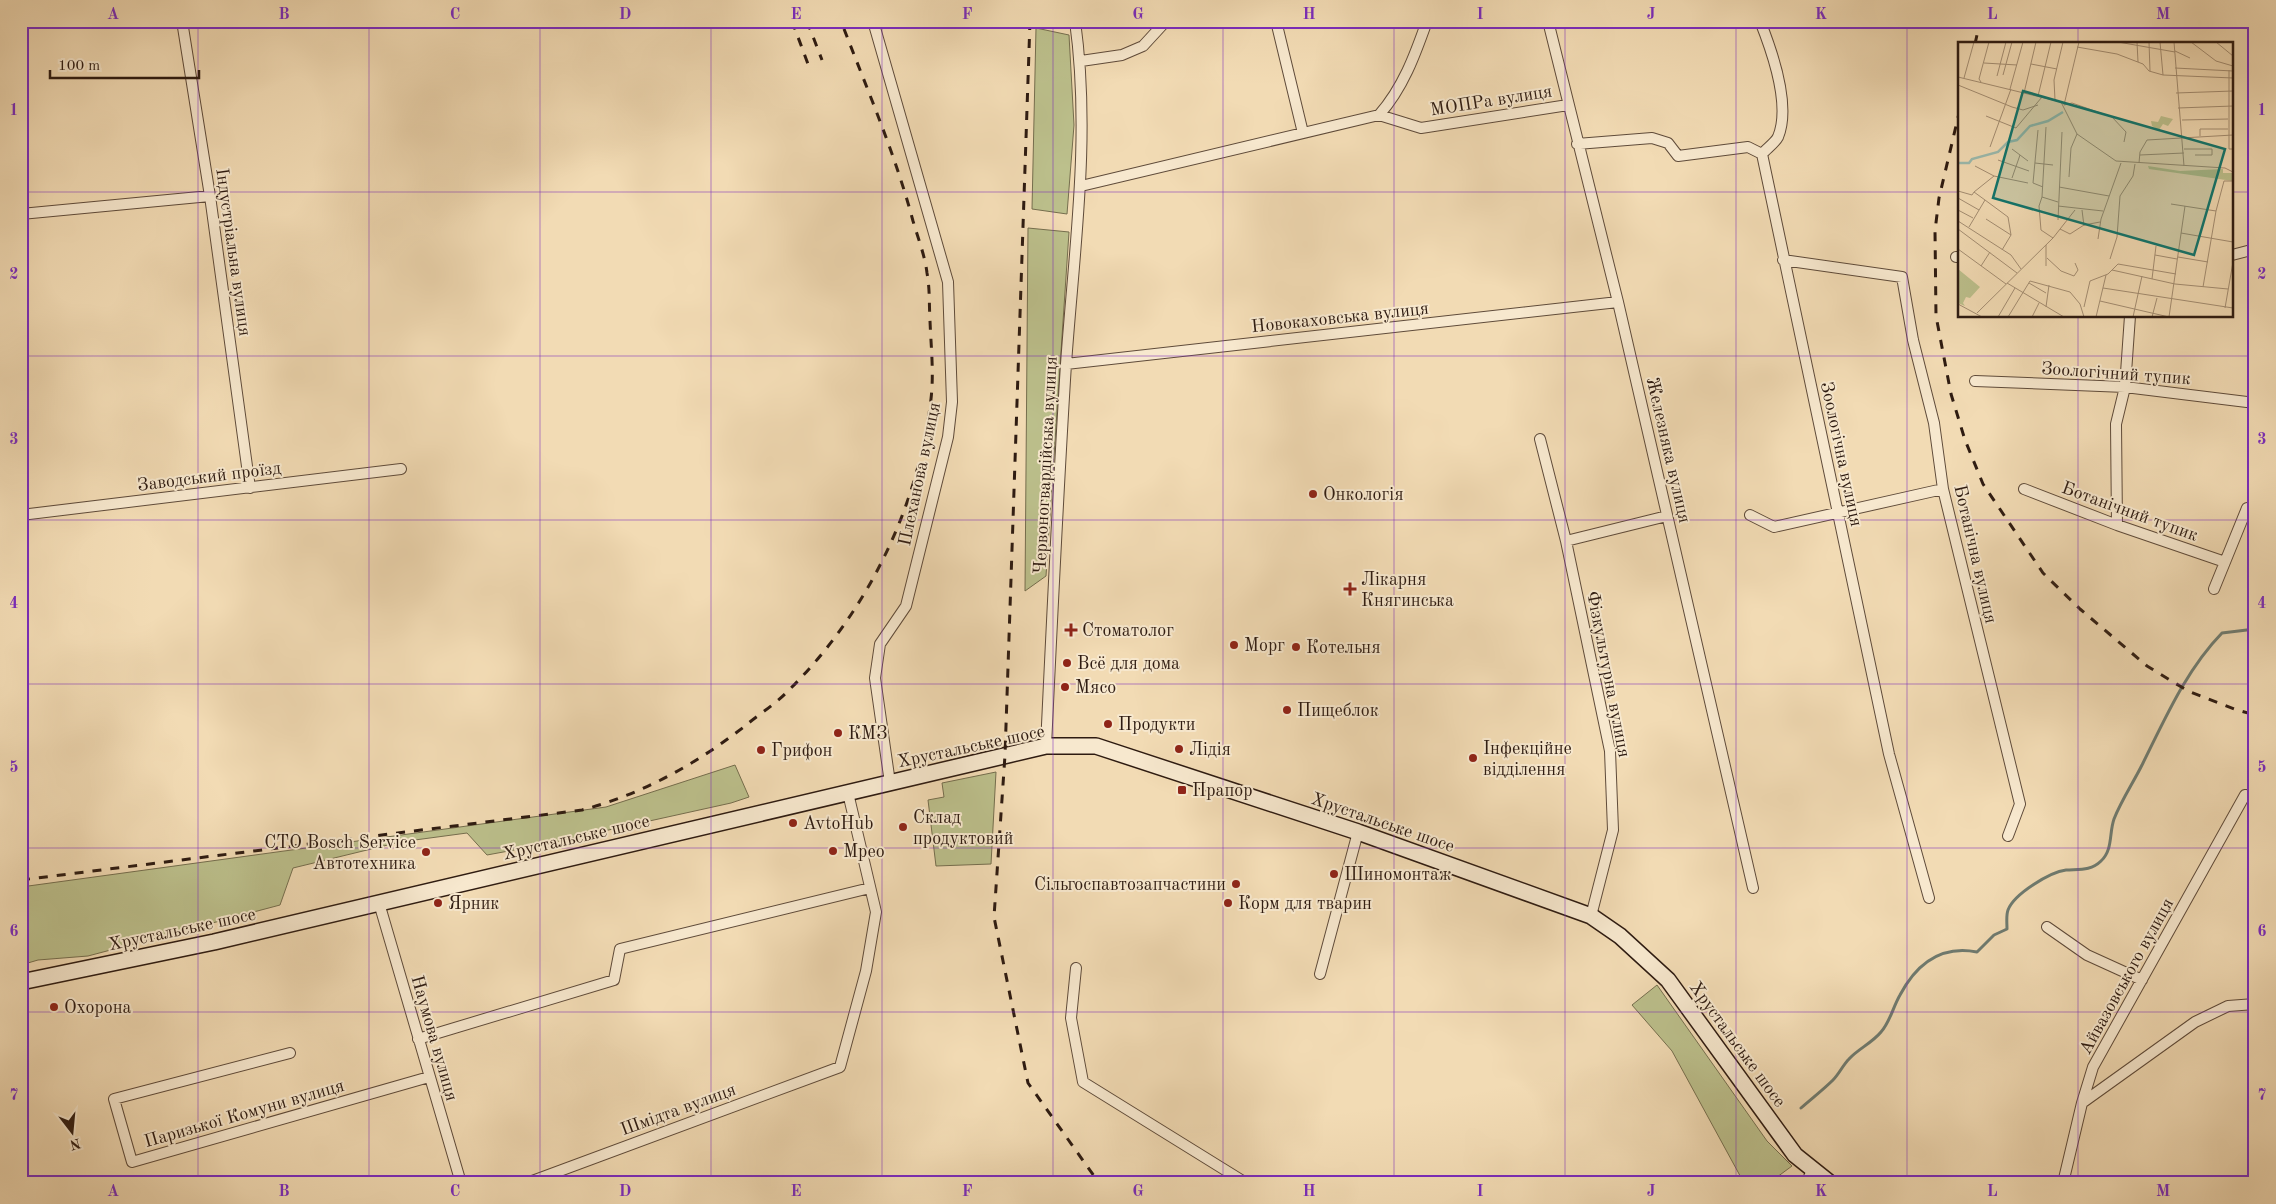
<svg xmlns="http://www.w3.org/2000/svg" width="2276" height="1204" viewBox="0 0 2276 1204" font-family="'Old Standard TT',serif">
<style>
.green{fill:#bcc08c;stroke:#756e4e}
.lines{fill:none;stroke-linecap:round;stroke-linejoin:round}
.stream{stroke:#6f7b70;stroke-width:3}
.street-casing{stroke:#5f4b3a;stroke-width:12}
.secondary-casing{stroke:#2e1b11;stroke-width:18}
.street{stroke:#f7e8ce;stroke-width:10}
.secondary{stroke:#f7e8ce;stroke-width:15}
.rail{stroke:#2e1b11;stroke-width:3;stroke-dasharray:9 9;stroke-linecap:butt}
.grid{fill:none;stroke:#7b2cbf;stroke-width:1;stroke-opacity:0.55}
.poi-dot{fill:#8f2418;stroke:#f7e8ce;stroke-width:2}
.labels{text-anchor:middle;stroke-width:4;stroke-linejoin:round;paint-order:stroke}
.street-label{font-size:18px;fill:#2e1b11;stroke:#f7e8ce}
.poi-label{font-size:18px;fill:#2e1b11;stroke:#f7e8ce;text-anchor:start}
.inset-river{fill:none;stroke:#9bbbaf;stroke-width:2.5}
.inset-road{fill:none;stroke:#a48e73;stroke-width:1}
.view{fill:#0f766e;fill-opacity:0.15;stroke:#0f766e;stroke-width:2.5}
.inset-edge{fill:none;stroke:#2e1b11;stroke-width:2.5}
.neatline{fill:none;stroke:#7b2cbf;stroke-width:2}
.grid-label{font-size:16px;text-anchor:middle;font-weight:bold;fill:#7b2cbf}
</style>
<rect width="100%" height="100%" fill="#f2dbb4"/>
<filter id="stains"><feTurbulence type="fractalNoise" baseFrequency=".004" numOctaves="4"/><feColorMatrix values="0 0 0 0 .2 0 0 0 0 .09 0 0 0 0 .02 0 0 0 .5 -.17"/></filter>
<radialGradient id="worn" r=".72"><stop offset=".6" stop-color="#630" stop-opacity="0"/><stop offset="1" stop-color="#630" stop-opacity=".3"/></radialGradient>
<!-- green -->
<path class="green" d="M 1036,28 L 1069,35 L 1074,125 L 1067,214 L 1032,209 Z
M 1028,228 L 1069,232 L 1046,576 L 1025,591 Z
M 735,765 L 749,797 L 731,803 L 536,846 L 487,855 L 467,833 L 400,842 L 293,868 L 280,905 L 88,956 L 38,960 L 21,965 L 21,887 L 606,807 Z
M 996,772 L 991,864 L 936,866 L 928,800 L 944,797 L 942,783 Z
M 1657,985 L 1767,1141 L 1792,1166 L 1769,1183 L 1744,1183 L 1672,1051 L 1632,1005 Z"/>
<g class="lines">
<!-- stream -->
<path class="stream" d="M 1801,1108 C 1811,1099 1823,1090 1833,1080 C 1839,1074 1843,1065 1849,1059 C 1858,1049 1872,1043 1881,1032 C 1890,1022 1893,1007 1900,995 C 1917,963 1941,945 1977,952 L 1994,935 L 2007,929 C 2007,923 2006,915 2008,910 C 2014,894 2050,872 2066,870 C 2079,869 2091,871 2101,861 C 2113,850 2109,833 2114,819 C 2121,801 2133,783 2142,765 C 2165,719 2186,670 2222,633 L 2255,629"/>
<defs>
<path id="street" d="M 182,21 L 210,196 L 250,488
M 873,21 L 948,282 L 952,402 L 948,437 L 906,606 L 880,644 L 875,678 L 890,783
M 1276,21 L 1303,133
M 1548,21 L 1618,302 L 1753,888
M 1760,21 C 1772,51 1791,106 1778,137 C 1775,143 1766,149 1762,154 L 1889,754 L 1929,898
M 1081,61 L 1122,55 L 1143,46 L 1166,21
M 1379,115 C 1403,88 1415,55 1427,21
M 1577,144 L 1652,138 L 1668,143 L 1678,156 L 1748,147 L 1762,154
M 1081,186 L 1379,115 L 1421,128 L 1568,105
M 21,214 L 210,196
M 2232,255 L 2255,249
M 1956,257 L 1960,257
M 1783,260 L 1902,277 L 1913,340 L 1934,423 L 1943,489 L 2020,804 L 2008,836
M 1066,364 L 1618,302
M 1975,381 L 2125,387 L 2255,403
M 1540,439 L 1566,541 L 1610,751 L 1613,830 L 1591,916
M 2024,489 L 2117,525 L 2225,562
M 21,515 L 401,469
M 1750,515 L 1774,527 L 1943,489
M 2117,525 L 2116,424 L 2125,387 L 2130,316
M 1566,541 L 1667,516
M 2214,589 L 2247,508
M 1046,746 C 1052,619 1058,491 1066,364 C 1074,250 1091,136 1075,21
M 379,903 L 461,1183
M 2047,927 L 2087,955 L 2142,980
M 1076,968 L 1071,1018 L 1083,1082 L 1246,1183
M 1320,974 L 1358,832
M 418,1039 L 614,980 L 620,949 L 870,888
M 290,1053 L 114,1099 L 132,1162 L 429,1077
M 2082,1103 L 2195,1022 L 2228,1006 L 2255,1004
M 527,1183 L 840,1067 L 866,971 L 876,912 L 848,793
M 1806,1183 L 1813,1169
M 2063,1183 L 2082,1103 L 2093,1067 L 2245,795 L 2255,797"/>
<path id="secondary" d="M 21,982 L 214,942 L 1046,746 L 1096,746 L 1358,832 L 1591,916 L 1620,936 L 1668,980 L 1795,1155 L 1830,1183"/>
</defs>
<!-- street casing -->
<use href="#street" class="street-casing"/>
<!-- secondary casing -->
<use href="#secondary" class="secondary-casing"/>
<!-- street -->
<use href="#street" class="street"/>
<!-- secondary -->
<use href="#secondary" class="secondary"/>
<!-- rail -->
<path class="rail" d="M 792,21 L 808,64
M 807,21 L 822,60
M 1030,21 L 1005,755 L 994,917 L 1028,1083 L 1099,1183
M 1975,44 L 1980,21
M 1960,109 L 1939,198 L 1935,231 L 1936,316 L 1951,394 L 1965,440 L 1983,484 L 2043,573 L 2080,609 L 2147,666 L 2188,691 L 2234,709 L 2255,715
M 21,880 L 582,810 C 643,794 696,764 745,726 C 758,715 774,705 786,693 C 866,615 918,509 931,399 C 934,373 931,347 930,321 C 929,305 930,289 927,273 C 925,256 918,238 913,221 C 895,153 866,87 841,21"/>
</g>
<!-- grid -->
<path class="grid" d="M 198,21 L 198,1183M 369,21 L 369,1183M 540,21 L 540,1183M 711,21 L 711,1183M 882,21 L 882,1183M 1053,21 L 1053,1183M 1223,21 L 1223,1183M 1394,21 L 1394,1183M 1565,21 L 1565,1183M 1736,21 L 1736,1183M 1907,21 L 1907,1183M 2078,21 L 2078,44M 21,192 L 1960,192M 2232,192 L 2255,192M 2078,316 L 2078,1183M 21,356 L 2255,356M 21,520 L 2255,520M 21,684 L 2255,684M 21,848 L 2255,848M 21,1012 L 2255,1012"/>
<!-- markers -->
<g class="poi-dot">
<circle cx="1313" cy="494" r="5"/>
<path d="M1347.5 581.5h5v5h5v5h-5v5h-5v-5h-5v-5h5z"/>
<path d="M1068.5 622.5h5v5h5v5h-5v5h-5v-5h-5v-5h5z"/>
<circle cx="1234" cy="645" r="5"/>
<circle cx="1296" cy="647" r="5"/>
<circle cx="1067" cy="663" r="5"/>
<circle cx="1065" cy="687" r="5"/>
<circle cx="1287" cy="710" r="5"/>
<circle cx="1108" cy="724" r="5"/>
<circle cx="838" cy="733" r="5"/>
<circle cx="1179" cy="749" r="5"/>
<circle cx="761" cy="750" r="5"/>
<circle cx="1473" cy="758" r="5"/>
<rect x="1177" y="785" width="10" height="10" rx="2.5"/>
<circle cx="793" cy="823" r="5"/>
<circle cx="903" cy="827" r="5"/>
<circle cx="833" cy="851" r="5"/>
<circle cx="426" cy="852" r="5"/>
<circle cx="1334" cy="874" r="5"/>
<circle cx="1236" cy="884" r="5"/>
<circle cx="438" cy="903" r="5"/>
<circle cx="1228" cy="903" r="5"/>
<circle cx="54" cy="1007" r="5"/>
</g>
<g class="labels">
<!-- street labels -->
<g class="street-label">
<text transform="translate(1491 100) rotate(-9)" y="6">МОПРа вулиця</text>
<text transform="translate(234 252) rotate(82)" y="6">Індустріальна вулиця</text>
<text transform="translate(1340 317) rotate(-6)" y="6">Новокаховська вулиця</text>
<text transform="translate(2116 373) rotate(4)" y="6">Зоологічний тупик</text>
<text transform="translate(1669 450) rotate(77)" y="6">Железняка вулиця</text>
<text transform="translate(1842 454) rotate(78)" y="6">Зоологічна вулиця</text>
<text transform="translate(1045 465) rotate(-87)" y="6">Червоногвардійська вулиця</text>
<text transform="translate(919 474) rotate(-78)" y="6">Плеханова вулиця</text>
<text transform="translate(209 476) rotate(-7)" y="6">Заводський проїзд</text>
<text transform="translate(2130 511) rotate(20)" y="6">Ботанічний тупик</text>
<text transform="translate(1976 554) rotate(77)" y="6">Ботанічна вулиця</text>
<text transform="translate(1609 674) rotate(79)" y="6">Фізкультурна вулиця</text>
<text transform="translate(971 746) rotate(-12)" y="6">Хрустальське шосе</text>
<text transform="translate(1383 822) rotate(19)" y="6">Хрустальське шосе</text>
<text transform="translate(576 837) rotate(-13)" y="6">Хрустальське шосе</text>
<text transform="translate(182 929) rotate(-12)" y="6">Хрустальське шосе</text>
<text transform="translate(2126 976) rotate(-61)" y="6">Айвазовського вулиця</text>
<text transform="translate(435 1038) rotate(74)" y="6">Наумова вулиця</text>
<text transform="translate(1738 1044) rotate(54)" y="6">Хрустальське шосе</text>
<text transform="translate(678 1109) rotate(-20)" y="6">Шмідта вулиця</text>
<text transform="translate(244 1113) rotate(-16)" y="6">Паризької Комуни вулиця</text>
</g>
<!-- poi labels -->
<g class="poi-label">
<text x="1323" y="500">Онкологія</text>
<text x="1361" y="585">Лікарня<tspan x="1361" dy="21">Княгинська</tspan></text>
<text x="1082" y="636">Стоматолог</text>
<text x="1244" y="651">Морг</text>
<text x="1306" y="653">Котельня</text>
<text x="1077" y="669">Всё для дома</text>
<text x="1075" y="693">Мясо</text>
<text x="1297" y="716">Пищеблок</text>
<text x="1118" y="730">Продукти</text>
<text x="848" y="739">КМЗ</text>
<text x="1483" y="754">Інфекційне<tspan x="1483" dy="21">відділення</tspan></text>
<text x="1189" y="755">Лідія</text>
<text x="771" y="756">Грифон</text>
<text x="1192" y="796">Прапор</text>
<text x="913" y="823">Склад<tspan x="913" dy="21">продуктовий</tspan></text>
<text x="803" y="829">AvtoHub</text>
<text x="416" y="848" text-anchor="end">СТО Bosch Service<tspan x="416" dy="21">Автотехника</tspan></text>
<text x="843" y="857">Мрео</text>
<text x="1344" y="880">Шиномонтаж</text>
<text x="1226" y="890" text-anchor="end">Сільгоспавтозапчастини</text>
<text x="448" y="909">Ярник</text>
<text x="1238" y="909">Корм для тварин</text>
<text x="64" y="1013">Охорона</text>
</g>
</g>
<!-- overview -->
<g transform="translate(1958 42)">
<rect width="275" height="275" fill="#f2dbb4"/>
<path d="M 203,74 L 215,77 L 210,84 L 205,82 L 201,88 L 194,84 L 193,79 L 200,80 ZM 190,124 L 222,129 L 265,127 L 265,131 L 275,131 L 275,139 L 191,127 ZM 0,227 L 22,245 L 12,256 L 8,255 L 5,261 L 7,264 L 0,261 Z" fill="#bcc08c"/>
<path class="inset-river" d="M 0,121 L 11,121 L 14,117 L 40,110 L 50,100 L 59,98 L 72,84 L 90,79 L 105,70"/>
<path class="inset-road" d="M 160,0 L 217,10M 179,0 L 180,20M 191,0 L 192,29M 202,0 L 205,33M 216,0 L 226,124M 233,0 L 258,19 L 275,24M 258,0 L 275,14M 119,5 L 159,12 L 185,22 L 191,29 L 205,33 L 275,36M 217,9 L 232,16M 26,21 L 59,23M 73,22 L 99,27M 217,26 L 275,29M 271,28 L 271,107 L 275,107M 45,33 L 54,0M 39,34 L 48,0M 0,35 L 103,60 L 119,92 L 158,119 L 267,126 L 275,130M 6,36 L 16,0M 23,40 L 21,37 L 31,0M 0,43 L 54,65 L 65,68 L 80,63M 52,47 L 65,0M 66,51 L 78,0M 218,51 L 275,49M 80,54 L 93,0M 97,58 L 96,38 L 105,0M 106,63 L 114,61 L 154,75 L 168,90 L 166,100M 106,63 L 121,0M 220,66 L 275,64M 28,74 L 58,86 L 84,55M 224,78 L 270,77M 88,85 L 84,155 L 81,164 L 83,188 L 95,196M 80,88 L 75,141 L 85,145M 242,94 L 242,87 L 270,87M 32,105 L 53,47M 54,107 L 70,119M 226,107 L 254,107 L 254,113 L 237,113M 182,113 L 226,111M 40,118 L 71,129M 77,121 L 95,123M 181,121 L 182,110 L 189,98 L 275,93M 17,124 L 36,134 L 70,141M 111,135 L 113,106 L 119,92M 54,136 L 62,113M 101,145 L 151,154M 0,149 L 14,153 L 16,150M 84,155 L 100,160M 0,156 L 21,168M 27,158 L 16,150 L 36,134M 213,162 L 258,169 L 266,139 L 275,139M 100,164 L 145,169M 0,168 L 15,176M 124,168 L 126,184M 28,177 L 53,193 L 44,208M 100,178 L 104,90M 0,179 L 53,213 L 63,227M 11,185 L 27,158 L 50,175 L 53,193M 0,187 L 59,231M 102,187 L 112,192 L 126,183 L 142,180M 223,191 L 275,200M 140,197 L 143,177 L 163,121M 0,207 L 48,242M 197,213 L 219,217M 220,215 L 250,220M 89,216 L 103,229 L 116,234 L 120,228 L 117,221M 152,217 L 159,195 L 162,154 L 175,134 L 177,122M 23,224 L 32,210M 88,224 L 88,203M 154,228 L 217,242 L 270,247M 194,237 L 198,204M 49,241 L 106,275M 71,241 L 88,251M 245,245 L 258,169M 145,246 L 275,266M 142,259 L 211,275M 0,262 L 24,275M 88,265 L 91,243M 126,265 L 132,239 L 150,232 L 160,222 L 218,232M 267,266 L 275,220M 19,271 L 95,196 L 117,168M 40,275 L 57,246M 50,275 L 72,239 L 112,250 L 122,262 L 126,275M 74,275 L 81,261M 138,275 L 148,233M 175,275 L 184,234M 194,275 L 199,256M 211,275 L 227,164"/>
<path class="view" d="M 65,49 L 267,107 L 236,213 L 35,156 Z"/>
<rect width="275" height="275" class="inset-edge"/>
</g>
<!-- margin -->
<rect width="2276" height="1204" fill="none" stroke="#f2dbb4" stroke-width="55"/>
<!-- north arrow -->
<g transform="translate(72 1132) rotate(164)" stroke="#f7e8ce" stroke-width="4" paint-order="stroke">
<path d="M0-4L9 19L0 12L-9 19Z" fill="#2e1b11"/>
<text y="-8" font-size="14" font-weight="bold" text-anchor="middle" fill="#2e1b11">N</text>
</g>
<!-- scale -->
<path d="M50 70v8h149v-8" fill="none" stroke="#2e1b11" stroke-width="2.5"/>
<text x="58" y="70" font-size="15" fill="#2e1b11" stroke="#f7e8ce" stroke-width="4" paint-order="stroke">100 m</text>
<rect x="28" y="28" width="2220" height="1148" class="neatline"/>
<g class="grid-label">
<text x="113" y="19">A</text>
<text x="284" y="19">B</text>
<text x="455" y="19">C</text>
<text x="625" y="19">D</text>
<text x="796" y="19">E</text>
<text x="967" y="19">F</text>
<text x="1138" y="19">G</text>
<text x="1309" y="19">H</text>
<text x="1480" y="19">I</text>
<text x="1651" y="19">J</text>
<text x="1821" y="19">K</text>
<text x="1992" y="19">L</text>
<text x="2163" y="19">M</text>
<text x="14" y="115">1</text>
<text x="2262" y="115">1</text>
<text x="14" y="279">2</text>
<text x="2262" y="279">2</text>
<text x="14" y="444">3</text>
<text x="2262" y="444">3</text>
<text x="14" y="608">4</text>
<text x="2262" y="608">4</text>
<text x="14" y="772">5</text>
<text x="2262" y="772">5</text>
<text x="14" y="936">6</text>
<text x="2262" y="936">6</text>
<text x="14" y="1100">7</text>
<text x="2262" y="1100">7</text>
<text x="113" y="1196">A</text>
<text x="284" y="1196">B</text>
<text x="455" y="1196">C</text>
<text x="625" y="1196">D</text>
<text x="796" y="1196">E</text>
<text x="967" y="1196">F</text>
<text x="1138" y="1196">G</text>
<text x="1309" y="1196">H</text>
<text x="1480" y="1196">I</text>
<text x="1651" y="1196">J</text>
<text x="1821" y="1196">K</text>
<text x="1992" y="1196">L</text>
<text x="2163" y="1196">M</text>
</g>
<rect width="100%" height="100%" filter="url(#stains)"/>
<rect width="100%" height="100%" fill="url(#worn)"/>
</svg>
